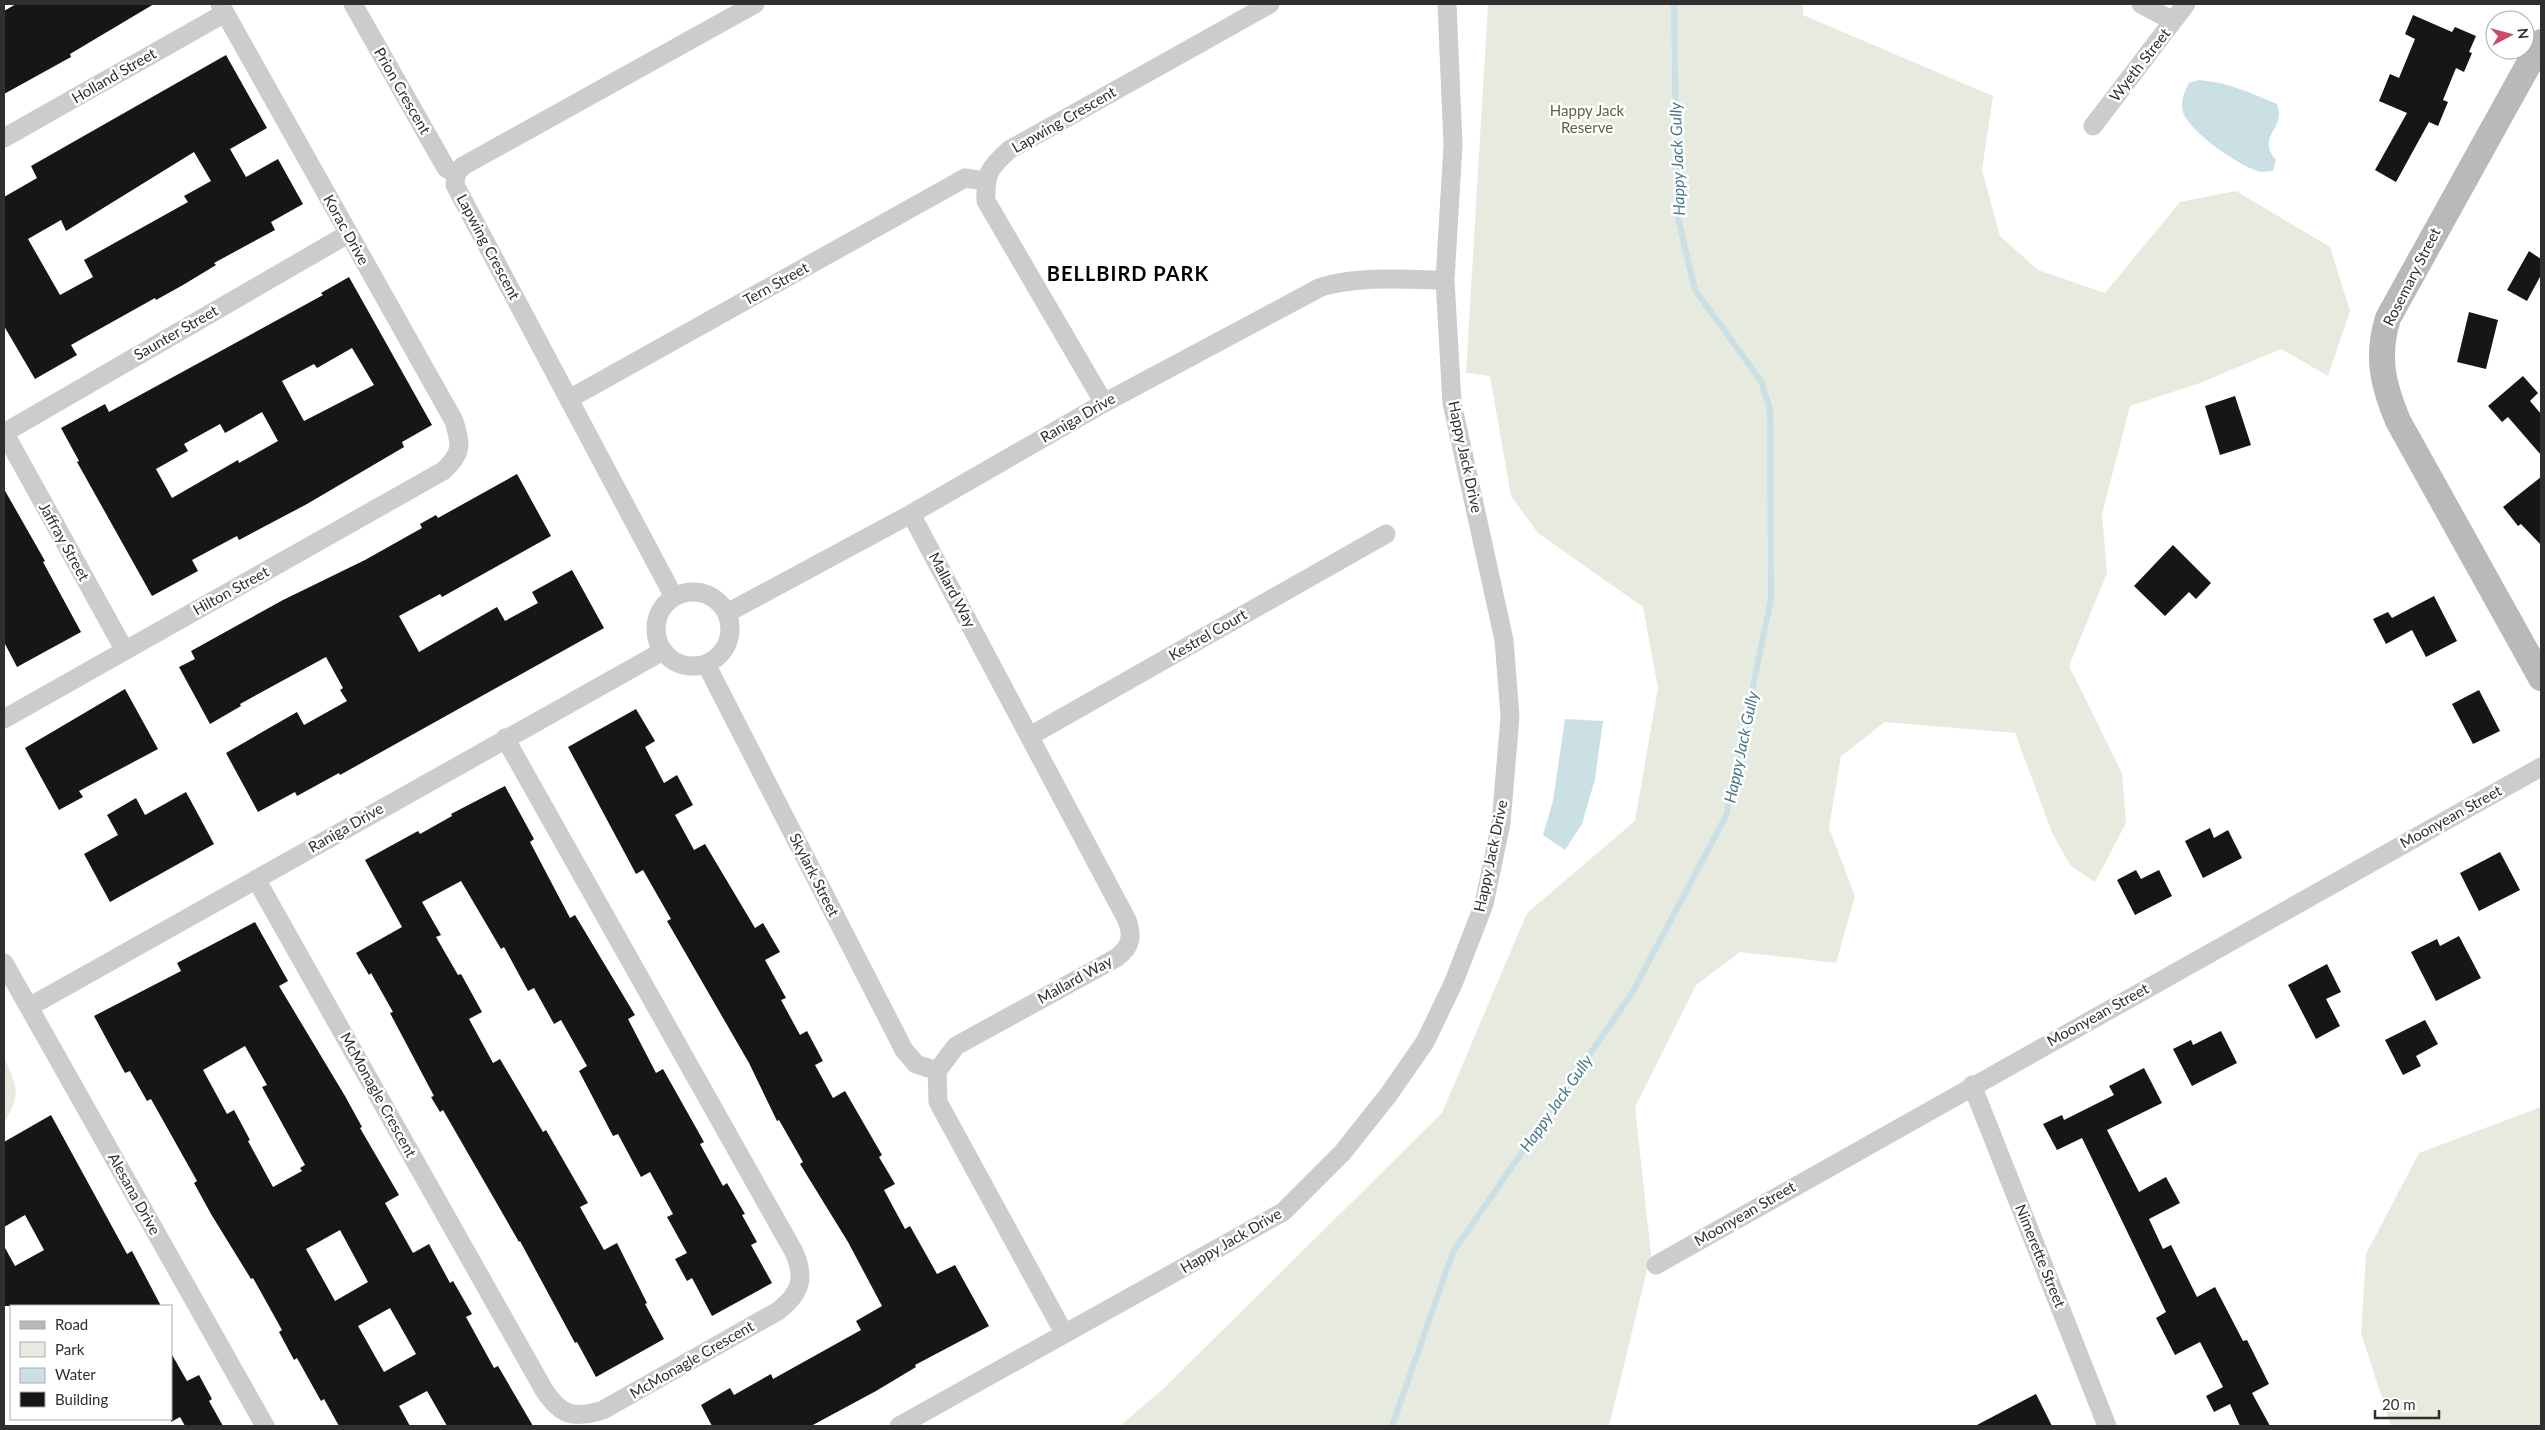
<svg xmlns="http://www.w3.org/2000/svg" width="2545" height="1430" viewBox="0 0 2545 1430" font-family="Lato,sans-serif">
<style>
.green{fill:#e7eade}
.water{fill:#cae0e5}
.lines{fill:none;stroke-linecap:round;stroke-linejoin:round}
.stream{stroke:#cae0e5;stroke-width:6}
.building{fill:#161616;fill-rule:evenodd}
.street{stroke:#ccc;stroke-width:19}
.secondary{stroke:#b9b9b9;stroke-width:26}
.labels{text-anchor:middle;stroke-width:5;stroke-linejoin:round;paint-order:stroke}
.street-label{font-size:15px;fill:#2f2f2f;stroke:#fff}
.park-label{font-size:15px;fill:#596542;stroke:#fff}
.water-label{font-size:16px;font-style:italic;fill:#477a87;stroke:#fff}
.district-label{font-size:20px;font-weight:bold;letter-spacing:1px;fill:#000;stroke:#fff}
</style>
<rect width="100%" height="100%" fill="#fff"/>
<!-- green -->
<path class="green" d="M 1488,4 L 1803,4 L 1803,15 L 1993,96 L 1982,170 L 2000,236 L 2038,270 L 2105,293 L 2180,202 L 2236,191 L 2330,247 L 2350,311 L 2328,376 L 2281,349 L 2200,383 L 2130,406 L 2102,514 L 2107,573 L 2069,666 L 2122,773 L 2126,823 L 2095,882 L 2071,866 L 2053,835 L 2015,733 L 1885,722 L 1841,756 L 1829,828 L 1855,896 L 1836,963 L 1740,952 L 1696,985 L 1635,1107 L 1651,1254 L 1609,1426 L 1120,1426 L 1163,1389 L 1442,1113 L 1527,913 L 1635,821 L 1658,688 L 1643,607 L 1538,533 L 1511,496 L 1490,376 L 1466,373 Z
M 4,1058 C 18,1087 21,1094 4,1123 Z
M 2541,1107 L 2541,1426 L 2391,1426 L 2361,1333 L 2366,1254 L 2419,1153 Z"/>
<!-- water -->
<path class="water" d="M 2199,80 C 2227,82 2251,93 2277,104 C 2287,130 2255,135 2276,160 L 2273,171 C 2270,171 2265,172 2261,172 C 2242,168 2189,132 2183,112 C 2180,102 2184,92 2189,83 Z
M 1565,719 L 1603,721 L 1595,779 L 1582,824 L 1565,850 L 1543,835 L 1553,801 Z"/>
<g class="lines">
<!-- stream -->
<path class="stream" d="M 1392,1426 L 1453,1252 L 1632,993 L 1726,816 L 1771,599 L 1770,409 L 1761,381 L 1695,290 L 1677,214 L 1674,4"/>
</g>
<!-- building -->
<path class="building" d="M 16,4 L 154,4 L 70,54 L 71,57 L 4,94 L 4,11 Z
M 2413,15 L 2452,32 L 2455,27 L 2476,36 L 2469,52 L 2472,53 L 2464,72 L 2456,68 L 2443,100 L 2448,102 L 2438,126 L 2429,122 L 2396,182 L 2375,170 L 2407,113 L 2379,101 L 2390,74 L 2399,78 L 2415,39 L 2405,34 Z
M 226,55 L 267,128 L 230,149 L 246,177 L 278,159 L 303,204 L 271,222 L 275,230 L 214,263 L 216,265 L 183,285 L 156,300 L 155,298 L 71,345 L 77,355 L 35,379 L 4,326 L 4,197 L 37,178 L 31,166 ZM 194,152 L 211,181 L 184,196 L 188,202 L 84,260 L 93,277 L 60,295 L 28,239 L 61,220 L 66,231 Z
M 2529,251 L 2541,259 L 2541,275 L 2527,301 L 2507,290 Z
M 349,277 L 432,425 L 402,442 L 404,447 L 307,504 L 239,540 L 237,536 L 192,560 L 198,571 L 152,596 L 77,462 L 79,461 L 61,428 L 105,404 L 109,412 L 323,295 L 321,293 ZM 352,348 L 374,385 L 304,421 L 282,381 L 314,364 L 317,368 ZM 262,412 L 278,441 L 239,463 L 238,460 L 172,498 L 156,469 L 188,451 L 184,444 L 220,424 L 225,433 Z
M 2469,312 L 2498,320 L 2486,369 L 2457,362 Z
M 2523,376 L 2538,393 L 2530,401 L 2541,414 L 2541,455 L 2508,417 L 2502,422 L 2488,406 Z
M 2235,396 L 2251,445 L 2220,455 L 2205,406 Z
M 517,474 L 551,536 L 442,597 L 440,594 L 399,616 L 419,652 L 497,607 L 505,621 L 538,603 L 532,592 L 572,570 L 604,628 L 340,775 L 339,773 L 297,796 L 295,792 L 258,812 L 226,753 L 297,712 L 304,725 L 347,701 L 340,690 L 343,688 L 326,657 L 240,704 L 241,706 L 210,724 L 179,667 L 195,659 L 191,651 L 283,600 L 365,560 L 422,528 L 420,524 L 436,515 L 438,518 Z
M 2541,477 L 2541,545 L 2521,524 L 2518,526 L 2503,507 Z
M 4,489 L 45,561 L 43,562 L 81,632 L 17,667 L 4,642 Z
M 2173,545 L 2211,583 L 2196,599 L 2189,592 L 2165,616 L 2134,586 Z
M 2434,596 L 2457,641 L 2426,657 L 2412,630 L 2386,644 L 2373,619 L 2388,612 L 2392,618 Z
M 125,689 L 158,749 L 79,791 L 83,797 L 59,810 L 25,748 Z
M 2479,690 L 2500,731 L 2473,744 L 2452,704 Z
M 636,709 L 655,741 L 645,747 L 664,783 L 677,775 L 693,805 L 675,815 L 694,850 L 705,844 L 755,928 L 763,923 L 780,952 L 765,960 L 786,998 L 781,1000 L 800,1035 L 807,1031 L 823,1061 L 815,1065 L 833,1098 L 845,1091 L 882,1155 L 879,1157 L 895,1184 L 884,1190 L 905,1229 L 910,1226 L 937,1274 L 955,1265 L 989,1326 L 915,1365 L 916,1367 L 876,1391 L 811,1426 L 712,1426 L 701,1405 L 730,1388 L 734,1395 L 771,1374 L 773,1379 L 861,1330 L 856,1321 L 882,1306 L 848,1242 L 800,1164 L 803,1162 L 779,1120 L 777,1121 L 749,1063 L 667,921 L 671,919 L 643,870 L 636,874 L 568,747 Z
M 505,786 L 534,839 L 530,842 L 570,918 L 575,915 L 635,1015 L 628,1019 L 656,1073 L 663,1069 L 704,1142 L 700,1144 L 723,1186 L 727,1183 L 745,1214 L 742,1215 L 757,1242 L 751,1245 L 772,1283 L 712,1316 L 692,1278 L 687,1281 L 675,1259 L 687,1253 L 667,1217 L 673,1214 L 650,1172 L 641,1177 L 618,1134 L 613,1136 L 579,1071 L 587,1066 L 561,1020 L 554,1024 L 534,988 L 528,991 L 504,947 L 501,949 L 461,881 L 422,902 L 441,935 L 436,937 L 458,975 L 461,974 L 482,1012 L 469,1019 L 493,1063 L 500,1059 L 543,1132 L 546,1130 L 588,1203 L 580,1207 L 604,1250 L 617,1243 L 647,1303 L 645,1304 L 664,1339 L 596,1377 L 577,1342 L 575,1343 L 520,1241 L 519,1242 L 443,1110 L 440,1112 L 431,1097 L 434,1096 L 390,1013 L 393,1012 L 371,973 L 369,975 L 356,953 L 402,927 L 365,860 L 418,831 L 420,834 L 452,816 L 451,814 Z
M 186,792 L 214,844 L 110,902 L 84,854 L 118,835 L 107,815 L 136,798 L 145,815 Z
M 2210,828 L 2214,838 L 2228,830 L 2242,858 L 2203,878 L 2185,841 Z
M 2500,852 L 2520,890 L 2479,911 L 2460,873 Z
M 2136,870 L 2141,879 L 2159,870 L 2172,896 L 2135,915 L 2117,880 Z
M 255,922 L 288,981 L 279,986 L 345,1096 L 362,1127 L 360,1128 L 399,1195 L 385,1203 L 413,1253 L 429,1244 L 450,1283 L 453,1281 L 472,1314 L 466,1317 L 494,1368 L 498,1366 L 533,1426 L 447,1426 L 427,1391 L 399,1406 L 410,1426 L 339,1426 L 324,1399 L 321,1401 L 297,1358 L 294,1360 L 279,1332 L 282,1330 L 253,1278 L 251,1279 L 211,1214 L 194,1183 L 197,1181 L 151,1099 L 147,1101 L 130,1071 L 125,1073 L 94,1016 L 181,971 L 177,963 ZM 245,1046 L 267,1085 L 262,1087 L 305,1165 L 300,1168 L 302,1171 L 273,1187 L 248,1141 L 250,1140 L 234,1110 L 227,1114 L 203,1070 ZM 340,1230 L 368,1282 L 335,1301 L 306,1249 ZM 390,1308 L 416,1354 L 384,1372 L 358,1326 Z
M 2459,936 L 2481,978 L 2436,1001 L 2411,952 L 2437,939 L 2440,946 Z
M 2327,964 L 2341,992 L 2326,999 L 2340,1026 L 2316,1039 L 2288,985 Z
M 2425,1020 L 2438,1044 L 2416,1056 L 2421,1066 L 2403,1075 L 2385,1040 Z
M 2221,1031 L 2237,1063 L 2192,1086 L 2173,1049 L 2191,1040 L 2193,1045 Z
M 2144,1068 L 2162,1103 L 2107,1130 L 2139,1192 L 2166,1177 L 2180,1203 L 2149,1219 L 2163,1249 L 2171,1245 L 2197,1297 L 2215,1287 L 2243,1341 L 2247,1340 L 2269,1384 L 2252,1393 L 2270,1426 L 2240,1426 L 2230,1404 L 2214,1412 L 2206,1396 L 2223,1387 L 2200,1342 L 2175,1355 L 2156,1318 L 2166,1312 L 2082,1138 L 2057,1150 L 2043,1124 L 2062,1115 L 2064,1120 L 2114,1095 L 2109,1086 Z
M 51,1115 L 127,1254 L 132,1251 L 161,1306 L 4,1306 L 4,1246 L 15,1266 L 44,1250 L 25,1215 L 4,1227 L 4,1142 Z
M 171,1353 L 187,1381 L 199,1375 L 212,1399 L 209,1401 L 223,1426 L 185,1426 L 180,1417 L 171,1422 Z
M 2036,1394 L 2052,1426 L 1975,1426 Z"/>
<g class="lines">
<!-- street -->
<path class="street" d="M 353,4 L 446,168 L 456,174
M 2141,4 L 2173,21
M 2093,126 L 2186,4
M 4,138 L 225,13
M 569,399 L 965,178 L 985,181
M 1104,403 L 986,201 C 985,174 989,168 1009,150 L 1270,4
M 4,432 L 125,651
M 4,433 L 348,234
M 911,514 L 1127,920 C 1133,937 1131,947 1116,958 L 956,1046 L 937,1071 L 938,1102 L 1064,1333
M656 629a37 37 0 1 1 74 0a37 37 0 1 1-74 0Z
M 674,597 L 455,185 L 456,174 L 463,166 L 755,4
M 727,613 L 911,514 L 1104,403 L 1321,287 C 1361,275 1404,280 1445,280
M 706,664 L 904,1050 L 916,1064 L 937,1071
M 4,719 L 443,471 C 463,453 461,445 454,421 L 220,4
M 1030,736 L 1386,534
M 256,879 L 544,1390 C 561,1416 574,1419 603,1410 L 778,1311 C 800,1294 806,1279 794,1252 L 505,738
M 4,963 L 265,1426
M 29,1007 L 663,651
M 1972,1085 L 2107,1426
M 1656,1265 L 2541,767
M 899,1426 L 1283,1212 L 1343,1152 L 1389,1094 L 1425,1042 L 1453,984 L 1484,904 L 1501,823 L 1510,717 L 1504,640 L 1452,403 L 1445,280 L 1453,145 L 1447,4"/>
<!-- secondary -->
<path class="secondary" d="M 2541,42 L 2388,318 C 2376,357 2383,385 2398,421 L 2541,678"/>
</g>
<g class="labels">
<!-- street labels -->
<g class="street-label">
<text transform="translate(2140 65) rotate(-52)" y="5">Wyeth Street</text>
<text transform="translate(114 76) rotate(-30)" y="5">Holland Street</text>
<text transform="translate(402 91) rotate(60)" y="5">Prion Crescent</text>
<text transform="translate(1064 120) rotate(-30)" y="5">Lapwing Crescent</text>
<text transform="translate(346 230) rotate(61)" y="5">Korac Drive</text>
<text transform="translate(488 247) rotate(62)" y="5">Lapwing Crescent</text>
<text transform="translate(2412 277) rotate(-63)" y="5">Rosemary Street</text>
<text transform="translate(776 284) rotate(-29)" y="5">Tern Street</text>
<text transform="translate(176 333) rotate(-30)" y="5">Saunter Street</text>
<text transform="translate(1078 418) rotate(-30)" y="5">Raniga Drive</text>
<text transform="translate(1465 457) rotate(78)" y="5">Happy Jack Drive</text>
<text transform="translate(64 542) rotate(61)" y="5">Jaffray Street</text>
<text transform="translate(952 590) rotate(62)" y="5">Mallard Way</text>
<text transform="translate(231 591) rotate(-29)" y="5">Hilton Street</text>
<text transform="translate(1208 635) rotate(-30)" y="5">Kestrel Court</text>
<text transform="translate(2451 817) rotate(-29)" y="5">Moonyean Street</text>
<text transform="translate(346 828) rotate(-30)" y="5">Raniga Drive</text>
<text transform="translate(1491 856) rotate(-78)" y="5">Happy Jack Drive</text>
<text transform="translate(814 875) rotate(63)" y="5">Skylark Street</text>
<text transform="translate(1075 980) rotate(-29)" y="5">Mallard Way</text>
<text transform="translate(2098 1015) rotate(-29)" y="5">Moonyean Street</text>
<text transform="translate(378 1095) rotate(61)" y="5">McMonagle Crescent</text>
<text transform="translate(134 1194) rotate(61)" y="5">Alesana Drive</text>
<text transform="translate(1745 1214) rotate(-30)" y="5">Moonyean Street</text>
<text transform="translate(1231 1241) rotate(-30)" y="5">Happy Jack Drive</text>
<text transform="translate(2040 1256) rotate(68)" y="5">Nimerette Street</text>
<text transform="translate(692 1360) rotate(-30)" y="5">McMonagle Crescent</text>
</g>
<!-- park labels -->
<g class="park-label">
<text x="1587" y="116">Happy Jack<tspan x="1587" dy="17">Reserve</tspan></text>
</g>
<!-- water labels -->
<g class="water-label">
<text transform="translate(1677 159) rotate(-92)" y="6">Happy Jack Gully</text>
<text transform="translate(1741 747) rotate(-78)" y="6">Happy Jack Gully</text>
<text transform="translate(1556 1103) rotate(-55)" y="6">Happy Jack Gully</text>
</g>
<!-- district labels -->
<g class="district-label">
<text x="1128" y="281">BELLBIRD PARK</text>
</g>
</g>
<!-- border -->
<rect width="2545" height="1430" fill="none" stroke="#2f2f2f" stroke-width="10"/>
<!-- legend -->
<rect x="10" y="1305" width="162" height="115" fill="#ffffff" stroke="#acacac"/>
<rect x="20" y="1321" width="25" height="8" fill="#b9b9b9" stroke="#acacac"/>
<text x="55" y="1330" font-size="15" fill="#2f2f2f">Road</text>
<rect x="20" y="1342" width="25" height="15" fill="#e7eade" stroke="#acacac"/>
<text x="55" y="1355" font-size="15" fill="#2f2f2f">Park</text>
<rect x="20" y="1368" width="25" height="15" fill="#cae0e5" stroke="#acacac"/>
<text x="55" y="1380" font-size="15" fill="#2f2f2f">Water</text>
<rect x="20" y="1392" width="25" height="15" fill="#161616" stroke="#acacac"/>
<text x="55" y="1405" font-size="15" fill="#2f2f2f">Building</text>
<!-- north arrow -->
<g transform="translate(2510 35) rotate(84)"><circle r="24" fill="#ffffff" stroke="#acacac"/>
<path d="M0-4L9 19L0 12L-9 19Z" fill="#cf476b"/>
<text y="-8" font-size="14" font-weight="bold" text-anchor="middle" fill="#2f2f2f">N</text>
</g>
<!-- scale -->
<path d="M2375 1410v8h64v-8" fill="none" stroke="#2f2f2f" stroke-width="2.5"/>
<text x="2382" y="1410" font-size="15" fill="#2f2f2f" stroke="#ffffff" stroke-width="4" paint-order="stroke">20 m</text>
</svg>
